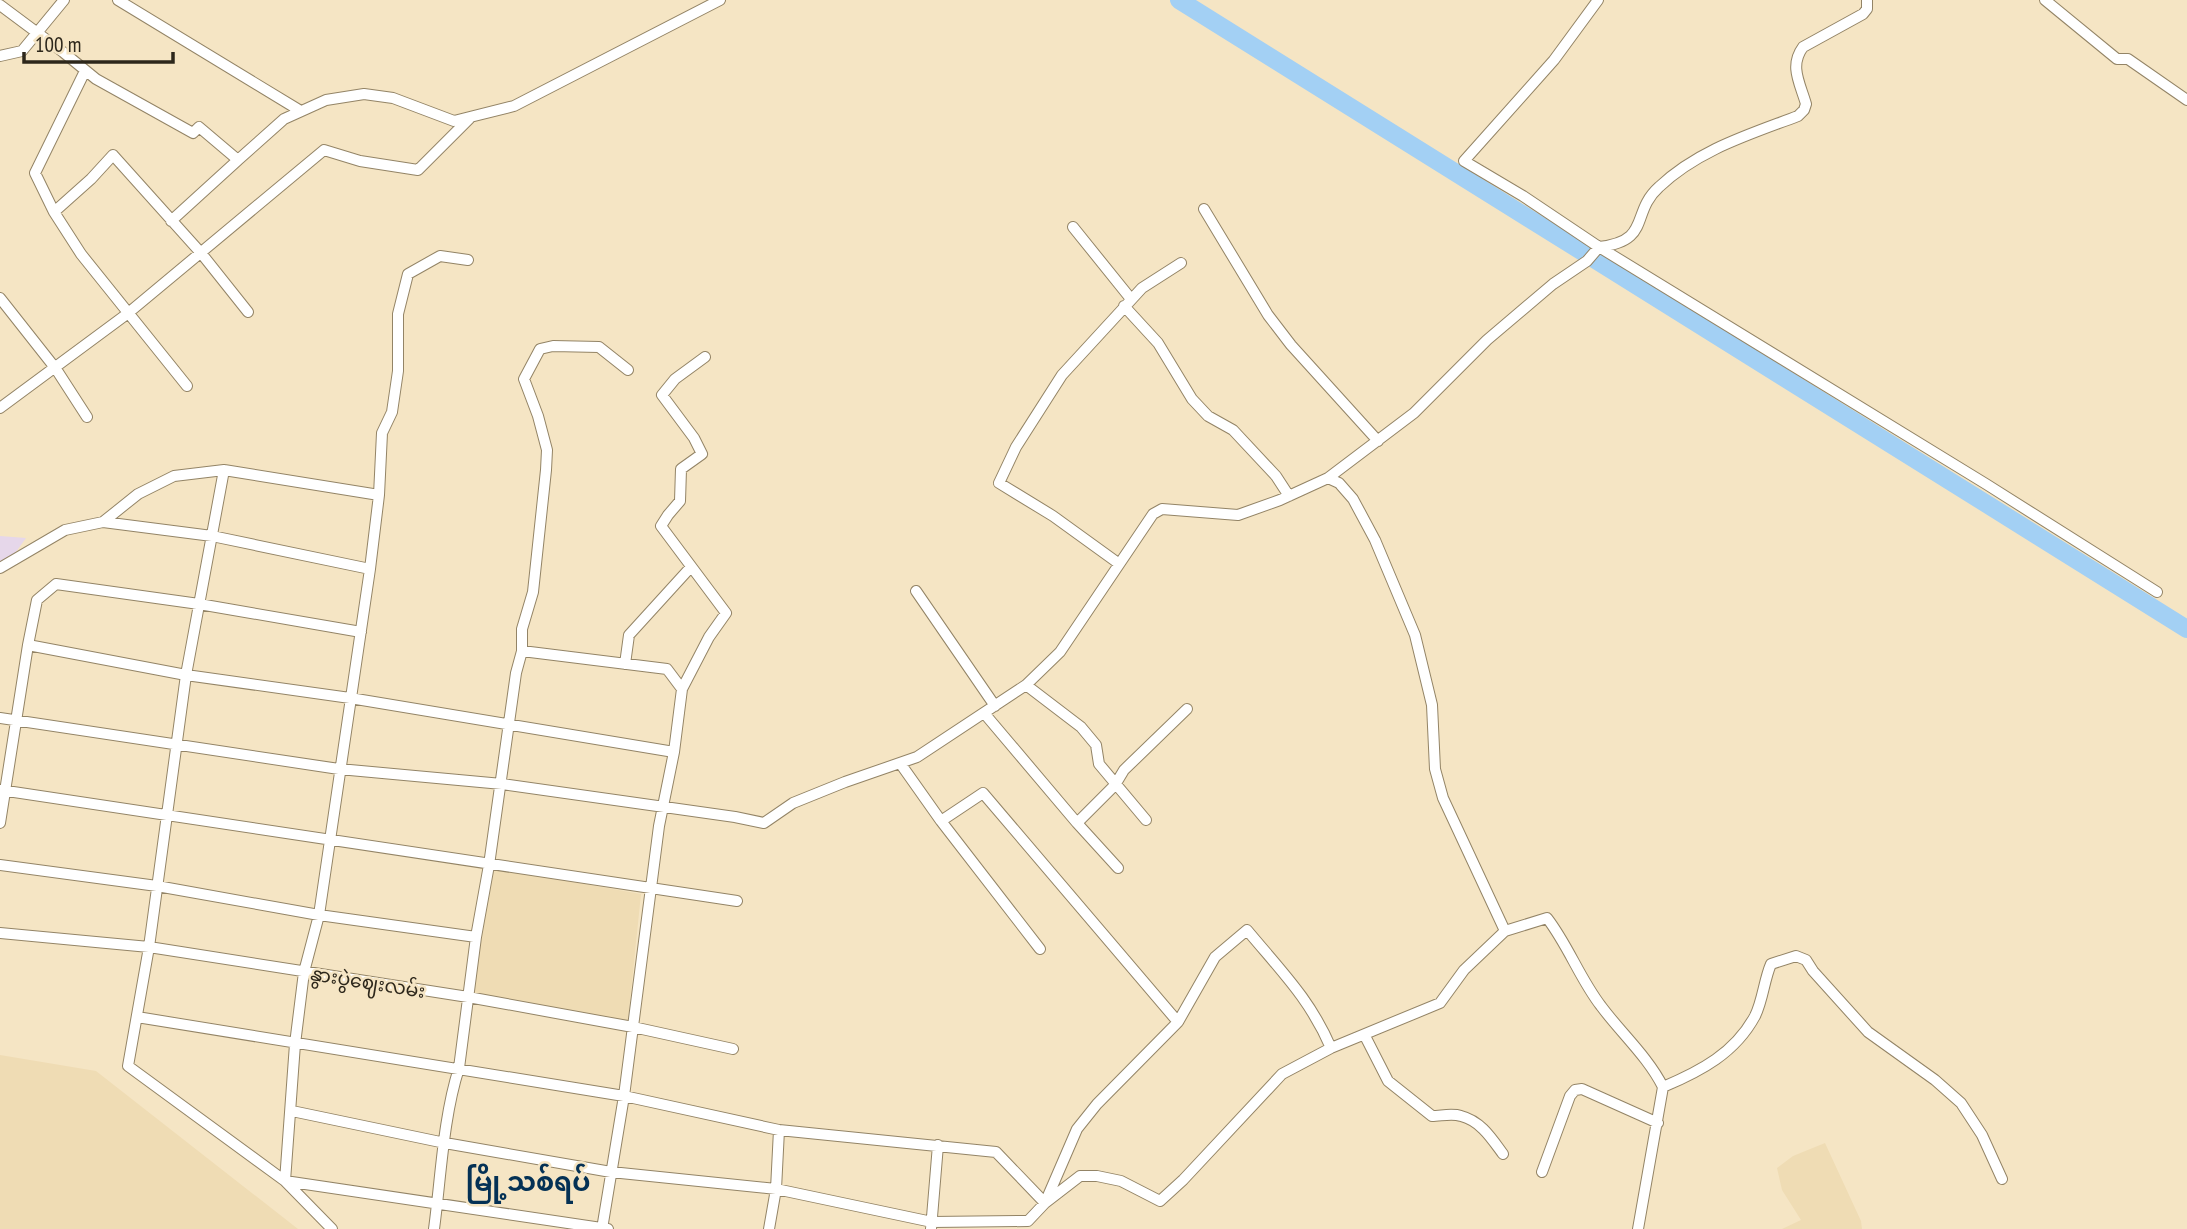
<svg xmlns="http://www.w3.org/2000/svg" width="2187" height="1229" viewBox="0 0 2187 1229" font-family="'PT Sans Narrow','Noto Sans Myanmar',sans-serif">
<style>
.commercial{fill:#e6d7ea}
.built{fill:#efdcb4}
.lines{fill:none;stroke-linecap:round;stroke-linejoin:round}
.river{stroke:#a3d0f4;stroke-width:18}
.minor-casing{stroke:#938466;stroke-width:12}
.minor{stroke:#fff;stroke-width:10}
.labels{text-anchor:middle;stroke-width:5;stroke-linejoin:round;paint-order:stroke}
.street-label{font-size:19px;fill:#2d271b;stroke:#f5e5c4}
.district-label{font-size:26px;font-weight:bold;fill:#043155;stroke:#f5e5c4}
</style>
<rect width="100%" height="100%" fill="#f5e5c4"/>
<!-- commercial -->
<path class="commercial" d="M 0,536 L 26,538 L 0,574 Z"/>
<!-- built -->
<path class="built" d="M 494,868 L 641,894 L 628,1021 L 472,993 Z
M 0,1055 L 96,1071 L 298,1229 L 0,1229 Z
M 1825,1143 L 1861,1221 L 1862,1229 L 1782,1229 L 1801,1220 L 1782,1190 L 1777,1168 L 1793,1156 Z"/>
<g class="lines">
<!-- river -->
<path class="river" d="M 1179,0 L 2187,629"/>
<defs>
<path id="minor" d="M 118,0 L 299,110
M 1598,0 L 1554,60 L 1464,161 L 1523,196 L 1599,247 L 1986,484 L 2157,592
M 2045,0 L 2117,59 L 2128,59 L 2187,100
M 0,5 L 63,52 L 96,79 L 193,133 L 199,127 L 238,160 L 284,119 L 326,100 L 364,94 L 393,98 L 454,121 L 514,106 L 720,0
M 0,56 L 22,51 L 64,0
M 85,71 L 35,173 L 54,212 L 81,254 L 187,386
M 1204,209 L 1268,315 L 1291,345 L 1378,441
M 54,212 L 91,179 L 113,155 L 201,253 L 248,312
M 171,221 L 238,160
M 1073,227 L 1131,299
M 0,298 L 56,369 L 87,417
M 1124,306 L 1158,343 L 1192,399 L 1208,416 L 1233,430 L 1276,476 L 1289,496
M 0,408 L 127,314 L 324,150 L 360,161 L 418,170 L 470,118
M 224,470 L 186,675 L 149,947 L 128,1066 L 285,1181 L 608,1229
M 1328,478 L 1339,483 L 1353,499 L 1375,540 L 1415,635 L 1432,705 L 1435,769 L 1443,798 L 1505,931
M 103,522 L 138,494 L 174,476 L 224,470 L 379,495
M 1118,563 L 1053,516 L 999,483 L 1016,447 L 1062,375 L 1142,288 L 1181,263
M 0,568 L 65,530 L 103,522 L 212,536 L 370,569
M 916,591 L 995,706
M 361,632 L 199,604 L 56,584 L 37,600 L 28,645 L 186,675 L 350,698 L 674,752
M 522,651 L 667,669 L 682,689
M 625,664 L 629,635 L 690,568
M 1026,685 L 1081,727 L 1096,745 L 1099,764 L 1146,820
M 984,713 L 1077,823 L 1118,868
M 0,718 L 339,769 L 502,784 L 735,817 L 764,823 L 793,803 L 845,782 L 917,757 L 1026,685 L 1060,652 L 1153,514 L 1162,509 L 1238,515 L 1280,500 L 1328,478 L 1414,413 L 1487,340 L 1553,284 L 1587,261 L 1599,247 C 1652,241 1630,213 1659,187 C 1698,150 1748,135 1798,116 L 1804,110 L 1806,104 C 1800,83 1789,66 1803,47 L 1863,14 L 1867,9 L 1867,0
M 900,763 L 941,821 L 1040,949
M 0,790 L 737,901
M 0,823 L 28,645
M 1077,823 L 1115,785 L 1124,770 L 1187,709
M 0,865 L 157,886 L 319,915 L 476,937
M 0,933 L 149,947 L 468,997 L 633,1027 L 733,1049
M 137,1017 L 624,1096 L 779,1130 L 996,1152 L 1045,1203 L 1077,1129 L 1097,1104 L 1178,1022 L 983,793 L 941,821
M 1178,1022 L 1215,957 L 1247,930 C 1281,971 1310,999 1331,1048
M 1365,1036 L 1388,1081 L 1432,1116 C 1441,1116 1452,1113 1461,1116 C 1481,1121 1492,1139 1503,1154
M 1663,1087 C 1701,1071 1735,1053 1755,1016 C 1763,1000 1764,980 1771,964 L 1796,956 L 1806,960 L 1813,971 L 1868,1032 L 1935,1080 L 1961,1103 L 1982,1135 L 2002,1179
M 292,1111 L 445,1143 L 611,1172 L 776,1189 L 932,1222 L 1028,1221 L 1045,1203 L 1080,1176 L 1097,1176 L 1121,1181 L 1160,1201 L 1183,1180 L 1282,1074 L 1331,1048 L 1440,1003 L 1464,970 L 1505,931 L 1547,918 C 1568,945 1580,979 1601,1006 C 1621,1033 1648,1057 1663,1087 L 1638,1229
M 1542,1172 L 1570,1096 L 1575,1090 L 1582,1089 L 1658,1123
M 332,1229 L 285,1181 L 295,1044 L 304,972 L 319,915 L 370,569 L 379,495 L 382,433 L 392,412 L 398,371 L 398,314 L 408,274 L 440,256 L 468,260
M 434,1229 C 441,1177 443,1118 459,1068 L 476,937 L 489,865 L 516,673 L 522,651 L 522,629 L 533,592 L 546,470 L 547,450 L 538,416 L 524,379 L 540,349 L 553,346 L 599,347 L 628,370
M 602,1229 L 624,1096 L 659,826 L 674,752 L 682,689 L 709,637 L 726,613 L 661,526 L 668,515 L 680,501 L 681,469 L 702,454 L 694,438 L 662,395 L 675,379 L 705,357
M 769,1229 L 776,1189 L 779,1130
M 931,1229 L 938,1145"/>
</defs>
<!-- minor casing -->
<use href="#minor" class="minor-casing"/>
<!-- minor -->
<use href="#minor" class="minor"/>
</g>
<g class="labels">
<!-- street labels -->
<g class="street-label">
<text transform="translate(368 982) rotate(9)" y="7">နွားပွဲဈေးလမ်း</text>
</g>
<!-- district labels -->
<g class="district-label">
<text x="528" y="1191">မြို့သစ်ရပ်</text>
</g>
</g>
<!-- scale -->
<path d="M24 52v10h149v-10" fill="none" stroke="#2d271b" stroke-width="3.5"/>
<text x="35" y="52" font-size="21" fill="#2d271b" stroke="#f5e5c4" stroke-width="5" paint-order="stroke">100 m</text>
</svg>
